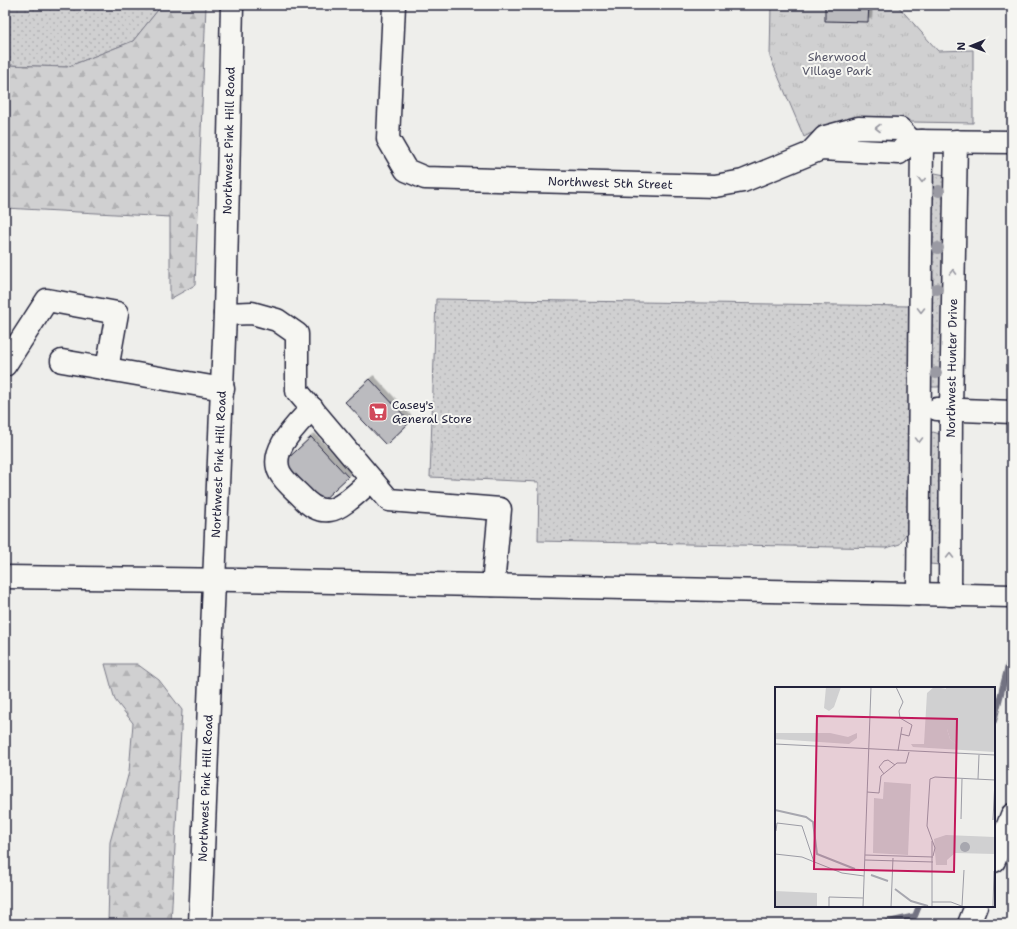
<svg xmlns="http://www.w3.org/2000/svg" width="1017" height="929" viewBox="0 0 1017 929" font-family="'Shantell Sans',sans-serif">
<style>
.grass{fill:url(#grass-dots);stroke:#797986}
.forest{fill:url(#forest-firs);stroke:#797986}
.park{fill:url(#park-tufts);stroke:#797986}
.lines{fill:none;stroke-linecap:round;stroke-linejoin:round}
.stream{stroke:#727281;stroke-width:6}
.building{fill:#bbbbbf;stroke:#22223b;filter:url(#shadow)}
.minor-casing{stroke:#22223b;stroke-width:25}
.major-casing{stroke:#22223b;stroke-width:25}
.minor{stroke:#f6f6f2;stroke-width:22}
.major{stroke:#f6f6f2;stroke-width:22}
.tree{fill:#9a9aa3}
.oneway{stroke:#9797a0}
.labels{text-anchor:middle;stroke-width:4;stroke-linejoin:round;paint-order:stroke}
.park-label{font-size:12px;fill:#565668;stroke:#f6f6f2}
.street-label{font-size:12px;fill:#22223b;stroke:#f6f6f2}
.poi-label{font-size:12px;fill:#22223b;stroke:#f6f6f2;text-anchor:start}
.inset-river{fill:none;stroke:#a7a7af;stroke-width:2}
.inset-road{fill:none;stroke:#9c9ca5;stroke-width:1}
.view{fill:#c2185b;fill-opacity:0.15;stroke:#c2185b;stroke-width:2}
.inset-edge{fill:none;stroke:#22223b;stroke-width:2}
</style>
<defs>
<pattern id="grass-dots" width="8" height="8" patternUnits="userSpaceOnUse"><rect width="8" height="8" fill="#d0d0d1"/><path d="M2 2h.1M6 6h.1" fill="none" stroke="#b2b2b4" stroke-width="1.8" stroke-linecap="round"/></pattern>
<pattern id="forest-firs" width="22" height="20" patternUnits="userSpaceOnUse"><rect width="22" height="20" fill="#d0d0d1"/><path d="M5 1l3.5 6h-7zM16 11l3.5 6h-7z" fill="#b2b2b4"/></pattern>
<pattern id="park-tufts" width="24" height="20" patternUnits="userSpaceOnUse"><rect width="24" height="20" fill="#d0d0d1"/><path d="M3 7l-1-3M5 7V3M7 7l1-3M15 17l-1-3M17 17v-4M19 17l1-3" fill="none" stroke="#b2b2b4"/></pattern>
<filter id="shadow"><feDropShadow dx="3.5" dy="-3.5" stdDeviation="0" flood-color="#0004"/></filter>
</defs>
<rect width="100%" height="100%" fill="#eeeeeb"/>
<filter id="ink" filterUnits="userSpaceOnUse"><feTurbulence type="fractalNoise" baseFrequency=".025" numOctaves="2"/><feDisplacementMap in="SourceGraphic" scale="8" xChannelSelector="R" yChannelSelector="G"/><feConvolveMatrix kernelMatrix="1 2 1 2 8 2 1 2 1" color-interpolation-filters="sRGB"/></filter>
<g filter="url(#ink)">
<!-- grass -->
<path class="grass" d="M 5,5 L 162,5 L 133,41 L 67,67 L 5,65 Z
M 935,173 L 945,175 L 941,387 L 930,387 L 931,176 Z
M 436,299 L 909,306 L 908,530 L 900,544 L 886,548 L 538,541 L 539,482 L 430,477 Z
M 933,432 L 940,434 L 942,437 L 940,565 L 930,564 L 931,512 L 925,489 L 929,434 Z"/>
<!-- forest -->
<path class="forest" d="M 162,5 L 206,5 L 195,285 L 170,299 L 170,217 L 5,208 L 5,65 L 67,67 L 133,41 Z
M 105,664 L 137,664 L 159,680 L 182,710 L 171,924 L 108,924 L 110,842 L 129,772 L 133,723 L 115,700 Z"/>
<!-- park -->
<path class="park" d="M 771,5 L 897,5 L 938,51 L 973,50 L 973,123 L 849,121 L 827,125 L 804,137 L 770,57 Z"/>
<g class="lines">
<!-- stream -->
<path class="stream" d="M 994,721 L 1010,658
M 880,924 L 915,916 L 919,906"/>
</g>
<!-- building -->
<path class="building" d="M 825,5 L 869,5 L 868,22 L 825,21 Z
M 370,379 L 410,422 L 386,445 L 345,402 Z
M 311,437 L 348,477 L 319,504 L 282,464 Z"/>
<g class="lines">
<defs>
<g id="minor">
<path id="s1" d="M 394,5 L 388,139 L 406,170 L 425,178 L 715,186 L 743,181 L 821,149 L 899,153 L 911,141 L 1012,142"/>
<path d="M 811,152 L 825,137 L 858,128 L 900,129 L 911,141"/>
<path d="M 225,314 L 252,313 L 277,320 L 297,334 L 297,391 L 389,500 L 500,509 L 493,585"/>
<path d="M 62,361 L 223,389"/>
<path d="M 5,365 L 47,300 L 117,313 L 107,369"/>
<path d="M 312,408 C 298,424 268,450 280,473 C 285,482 294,489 301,496 C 308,504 318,512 330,510 C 343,508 362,488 372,480"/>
<path d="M 937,409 L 1012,412"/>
<path d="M 918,594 L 922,141"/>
<path id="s2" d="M 950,595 L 951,410 L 956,141"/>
<path d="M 994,861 L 1012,815"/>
<path d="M 969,924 L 976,906"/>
</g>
<g id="major">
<path d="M 5,577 L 238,580 L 1012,596"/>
<path id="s3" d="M 200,924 L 225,314 L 232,5"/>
</g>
</defs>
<!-- minor casing -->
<use href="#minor" class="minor-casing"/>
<!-- major casing -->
<use href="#major" class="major-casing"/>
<!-- minor -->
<use href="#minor" class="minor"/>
<!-- major -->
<use href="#major" class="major"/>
</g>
<!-- trees -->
<g class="tree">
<circle cx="939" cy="191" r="6"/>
<circle cx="938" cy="248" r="6"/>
<circle cx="937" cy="289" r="6"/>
<circle cx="936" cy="373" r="6"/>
</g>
<!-- one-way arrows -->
<defs><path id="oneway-chevron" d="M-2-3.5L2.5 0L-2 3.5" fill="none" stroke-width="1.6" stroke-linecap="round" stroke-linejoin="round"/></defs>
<g class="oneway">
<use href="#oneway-chevron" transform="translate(878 128) rotate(180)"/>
<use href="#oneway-chevron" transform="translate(922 180) rotate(90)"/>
<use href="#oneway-chevron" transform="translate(953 272) rotate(-89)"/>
<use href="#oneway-chevron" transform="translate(921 310) rotate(91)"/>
<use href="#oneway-chevron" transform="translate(919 440) rotate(90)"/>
<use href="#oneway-chevron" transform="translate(950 556) rotate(-90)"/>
</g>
</g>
<!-- icons -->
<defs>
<symbol id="supermarket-square" viewBox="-11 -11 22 22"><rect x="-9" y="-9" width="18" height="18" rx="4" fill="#d1495b" stroke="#f6f6f2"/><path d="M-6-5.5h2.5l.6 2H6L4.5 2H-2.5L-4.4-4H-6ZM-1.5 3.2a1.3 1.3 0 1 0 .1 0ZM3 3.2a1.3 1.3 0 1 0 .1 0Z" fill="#fff"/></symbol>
</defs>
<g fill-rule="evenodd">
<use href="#supermarket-square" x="367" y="401" width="22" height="22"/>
</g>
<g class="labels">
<!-- park labels -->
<g class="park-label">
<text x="837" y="61">Sherwood<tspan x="837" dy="14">Village Park</tspan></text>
</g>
<!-- street labels -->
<g class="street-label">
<text dy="4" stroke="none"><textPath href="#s3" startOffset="784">Northwest Pink Hill Road</textPath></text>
<text dy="4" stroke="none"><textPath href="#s1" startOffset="376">Northwest 5th Street</textPath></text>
<text dy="4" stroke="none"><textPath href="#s2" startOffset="227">Northwest Hunter Drive</textPath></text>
<text dy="4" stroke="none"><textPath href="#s3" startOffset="460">Northwest Pink Hill Road</textPath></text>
<text dy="4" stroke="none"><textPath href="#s3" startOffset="136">Northwest Pink Hill Road</textPath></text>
</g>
<!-- poi labels -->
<g class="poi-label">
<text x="392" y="409">Casey's<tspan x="392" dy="14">General Store</tspan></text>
</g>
</g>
<!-- overview -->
<g transform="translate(775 687)">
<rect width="220" height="220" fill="#eeeeeb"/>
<path d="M 171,0 L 220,0 L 220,57 L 181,57 L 175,52 L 172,42 ZM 109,95 L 136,97 L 133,168 L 98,166 L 99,111 L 108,112 Z" fill="#d0d0d1"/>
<path d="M 51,0 L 66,0 L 59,20 L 54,24 L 49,21 ZM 159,0 L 173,2 L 172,42 L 175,52 L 181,57 L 220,57 L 220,65 L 138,60 L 136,57 L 149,57 L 152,6 ZM 0,46 L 55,46 L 73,50 L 82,46 L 82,51 L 74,57 L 0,52 Z" fill="#d0d0d1"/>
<path d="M 171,148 L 220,150 L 220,167 L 180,166 L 172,173 L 172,178 L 161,178 L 159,152 ZM 0,204 L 42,206 L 42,220 L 0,220 Z" fill="#d0d0d1"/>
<path d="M 195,151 L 202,151 L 202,156 L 207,157 L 207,161 L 202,160 L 201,166 L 194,166 Z" fill="#d0d0d1"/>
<path d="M185 160a5 5 0 1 1 10 0a5 5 0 1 1-10 0Z" fill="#a7a7af"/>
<path class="inset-river" d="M 0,123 L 31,130 L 38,135 L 42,167 L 80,182M 96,188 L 113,194M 120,202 L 136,214 L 153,219"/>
<path class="inset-road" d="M 121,0 L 128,15 L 124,24 L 125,31 L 137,38 L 134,49 L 126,47M 0,57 L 220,68M 123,64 L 127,40M 109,87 L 104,80 L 109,74 L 113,73 L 120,78M 203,92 L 204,68M 92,105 L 104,106 L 106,89 L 122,76 L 131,76 L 134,65M 186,132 L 187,92M 218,133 L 220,93M 1,144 L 2,136 L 27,139 L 39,175M 0,167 L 27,170 L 67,186 L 89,189M 90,168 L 158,170M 158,169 L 160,161 L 152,139 L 155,92 L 160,90 L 220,93M 90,173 L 158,175M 157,215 L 176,215 L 189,220M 187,219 L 189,183M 54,220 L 54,210 L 88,211M 88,220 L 96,0M 116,220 L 118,171M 157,220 L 157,154M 218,220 L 219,184"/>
<path class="view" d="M 42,29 L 182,32 L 179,185 L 39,182 Z"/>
<rect width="220" height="220" class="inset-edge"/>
</g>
<!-- margin -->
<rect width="1017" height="929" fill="none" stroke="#f6f6f2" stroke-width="20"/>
<rect x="10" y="10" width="997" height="909" fill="none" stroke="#22223b" stroke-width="1.5" filter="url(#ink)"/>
<!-- north arrow -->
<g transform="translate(971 46) rotate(269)" stroke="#f6f6f2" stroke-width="3" paint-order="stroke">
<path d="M0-3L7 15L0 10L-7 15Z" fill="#22223b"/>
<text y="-6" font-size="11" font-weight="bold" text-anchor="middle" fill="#22223b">N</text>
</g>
</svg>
